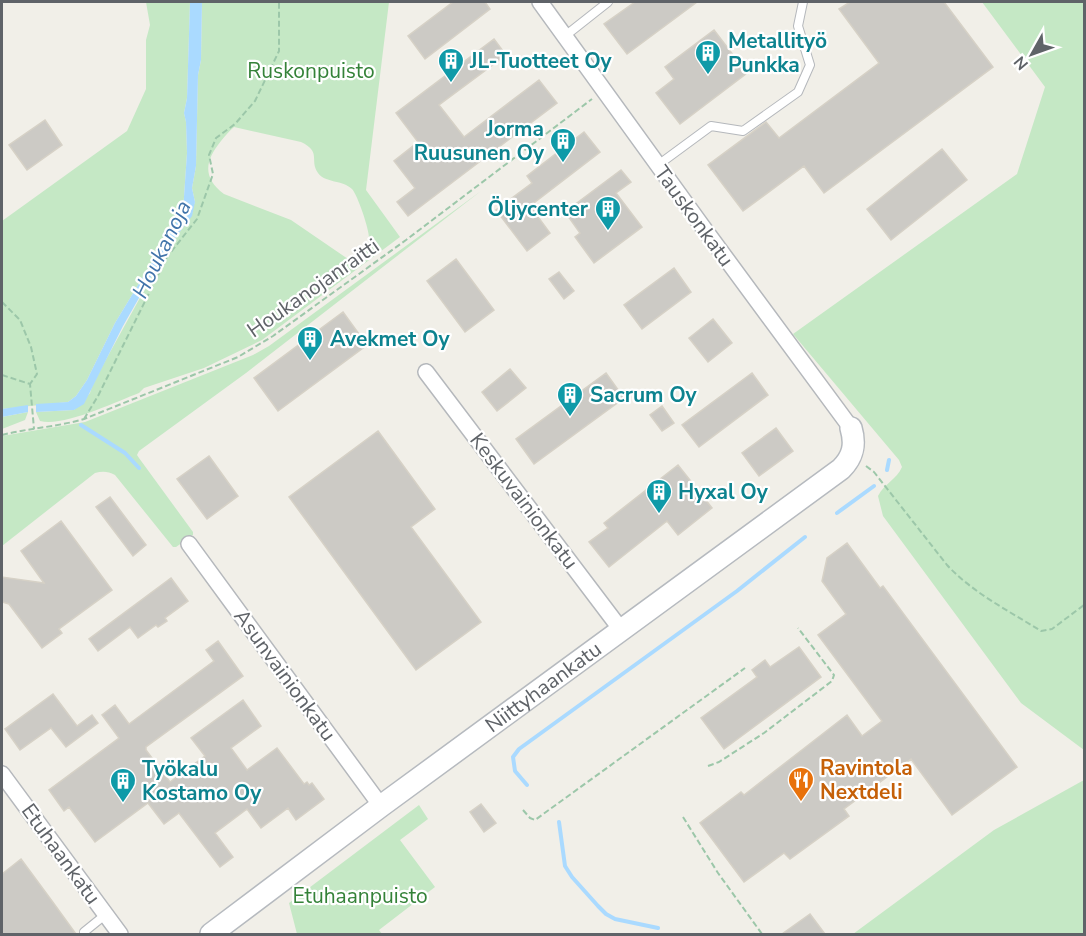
<svg xmlns="http://www.w3.org/2000/svg" width="1086" height="936" viewBox="0 0 1086 936" font-family="'Nunito Sans',sans-serif">
<style>
.green{fill:#c5e8c5;fill-rule:evenodd}
.water{fill:#aadaff}
.lines{fill:none;stroke-linecap:round;stroke-linejoin:round}
.stream{stroke:#aadaff;stroke-width:4}
.building{fill:#cccac5;stroke:#d6d1c6;stroke-width:1.5}
.lane-casing{stroke:#b5b8bc;stroke-width:10}
.street-casing{stroke:#b5b8bc;stroke-width:18}
.secondary-casing{stroke:#b6babf;stroke-width:24}
.path{stroke:#9cc7a9;stroke-width:2;stroke-dasharray:6 3;stroke-linecap:butt}
.lane{stroke:#fff;stroke-width:8}
.street{stroke:#fff;stroke-width:15}
.secondary{stroke:#fff;stroke-width:21}
.labels{text-anchor:middle;stroke-width:4.5;stroke-linejoin:round;paint-order:stroke}
.culture-label{font-size:21px;font-weight:bold;fill:#0d838f;stroke:#fff;text-anchor:start}
.park-label{font-size:21px;fill:#348238;stroke:#fff}
.street-label{font-size:21px;fill:#5f6368;stroke:#fff}
.food-label{font-size:21px;font-weight:bold;fill:#c56008;stroke:#fff;text-anchor:start}
.water-label{font-size:22px;font-style:italic;fill:#4174aa;stroke:#fff}
</style>
<rect width="100%" height="100%" fill="#f1efe8"/>
<!-- green -->
<path class="green" d="M 146,2 L 190,2 L 187,98 L 184,113 L 186,122 L 187,153 L 183,211 L 115,323 L 87,380 L 76,396 L 68,402 L 2,409 L 2,221 L 127,131 L 146,89 L 146,40 L 150,25 Z
M 202,2 L 389,2 L 366,190 L 400,237 L 262,340 L 204,368 L 144,388 L 139,393 C 115,402 64,427 40,421 L 36,412 L 74,410 L 90,393 L 93,383 L 168,247 L 186,224 L 195,202 L 192,188 L 196,166 L 198,75 L 201,60 ZM 234,127 L 301,142 C 322,152 309,160 318,173 C 325,183 343,180 352,189 C 358,196 369,229 369,238 C 369,250 358,259 348,259 L 291,220 L 224,194 C 202,177 205,161 221,141 C 225,136 229,131 234,127 Z
M 982,2 L 1084,2 L 1084,750 L 1021,703 L 883,516 L 878,496 C 884,484 897,479 902,467 L 899,460 L 793,334 L 1017,174 L 1045,87 Z
M 481,191 L 246,373 L 139,451 L 137,455 L 139,458 L 193,532 L 193,535 L 176,547 L 173,547 L 115,475 C 108,471 102,471 95,473 L 2,546 L 2,436 L 85,422 L 253,355 L 269,346 Z
M 28,412 L 25,420 L 2,429 L 2,417 Z
M 1084,780 L 1084,934 L 853,934 L 994,830 Z
M 419,805 L 428,819 L 400,840 L 435,887 L 379,930 L 382,934 L 297,934 L 289,903 Z"/>
<!-- water -->
<path class="water" d="M 190,2 L 202,2 L 201,60 L 198,75 L 196,166 L 192,188 L 195,202 L 192,216 L 168,247 L 123,326 L 84,404 L 74,410 L 36,412 L 36,404 L 68,402 L 76,396 L 87,380 L 115,323 L 183,211 L 187,153 L 186,122 L 184,113 L 187,98 Z
M 28,405 L 28,412 L 2,417 L 2,409 Z"/>
<g class="lines">
<!-- stream -->
<path class="stream" d="M 81,425 L 125,453 L 139,468
M 887,470 L 889,460
M 837,513 L 874,486
M 527,785 L 515,771 L 513,757 L 519,749 L 737,591 L 805,537
M 559,822 L 565,866 L 572,877 L 598,906 L 606,914 L 615,919 L 658,928"/>
</g>
<!-- building -->
<path class="building" d="M 453,2 L 485,2 L 490,9 L 425,59 L 408,36 Z
M 635,2 L 697,2 L 627,54 L 604,24 Z
M 850,2 L 944,2 L 993,67 L 824,193 L 804,166 L 743,211 L 708,165 L 766,122 L 779,138 L 879,63 L 839,9 Z
M 714,30 L 747,73 L 680,124 L 656,93 L 674,79 L 665,67 Z
M 494,39 L 506,55 L 439,105 L 464,137 L 539,80 L 557,103 L 408,216 L 397,202 L 415,188 L 394,161 L 418,142 L 396,113 Z
M 45,120 L 62,145 L 27,170 L 9,145 Z
M 584,132 L 600,152 L 530,206 L 550,233 L 527,251 L 496,210 L 532,183 L 527,176 Z
M 942,149 L 967,180 L 891,240 L 867,209 Z
M 621,170 L 631,182 L 616,193 L 642,227 L 594,263 L 575,237 L 580,233 L 565,212 Z
M 456,259 L 494,310 L 465,332 L 427,281 Z
M 674,268 L 691,292 L 642,329 L 624,305 Z
M 559,272 L 574,291 L 564,299 L 549,279 Z
M 343,312 L 367,345 L 278,411 L 254,378 Z
M 713,319 L 732,343 L 708,362 L 689,338 Z
M 510,369 L 526,388 L 497,411 L 482,392 Z
M 606,373 L 624,398 L 534,464 L 516,439 Z
M 752,373 L 768,395 L 699,447 L 682,425 Z
M 662,406 L 674,423 L 662,431 L 650,415 Z
M 776,428 L 793,451 L 759,476 L 742,453 Z
M 378,431 L 435,509 L 411,527 L 481,622 L 416,670 L 289,497 Z
M 209,456 L 238,496 L 207,519 L 177,479 Z
M 678,465 L 712,508 L 678,535 L 667,521 L 609,567 L 589,542 L 608,528 L 604,523 Z
M 110,497 L 146,545 L 133,556 L 96,507 Z
M 61,521 L 112,590 L 59,629 L 62,633 L 42,648 L 9,604 L 2,602 L 2,577 L 44,583 L 21,551 Z
M 847,543 L 880,588 L 883,586 L 1017,767 L 952,815 L 911,759 L 844,809 L 849,816 L 790,859 L 784,853 L 744,882 L 700,823 L 741,792 L 744,795 L 847,715 L 862,736 L 882,721 L 818,635 L 846,614 L 822,581 L 827,558 Z
M 171,578 L 188,601 L 165,618 L 167,621 L 158,627 L 156,625 L 138,638 L 130,627 L 98,651 L 89,639 Z
M 218,641 L 243,676 L 146,747 L 146,750 L 170,782 L 205,756 L 191,738 L 243,700 L 261,726 L 231,748 L 247,770 L 277,748 L 304,784 L 307,782 L 309,785 L 312,783 L 324,799 L 296,820 L 288,808 L 261,828 L 247,809 L 215,833 L 233,857 L 220,867 L 179,813 L 164,824 L 148,803 L 95,842 L 69,807 L 64,811 L 49,790 L 119,738 L 102,715 L 115,705 L 129,724 L 214,661 L 206,650 Z
M 799,647 L 821,677 L 724,749 L 701,718 L 757,677 L 752,670 L 765,660 L 770,667 Z
M 53,694 L 77,726 L 92,715 L 98,723 L 66,747 L 51,728 L 20,750 L 5,729 Z
M 481,804 L 496,823 L 484,832 L 470,812 Z
M 21,859 L 52,901 L 76,934 L 2,934 L 2,874 Z
M 810,914 L 825,934 L 782,934 Z"/>
<g class="lines">
<defs>
<path id="lane" d="M 565,36 L 608,2
M 658,165 L 711,126 L 743,131 L 798,92 L 810,65 L 798,26 L 803,2
M 84,932 L 105,915"/>
<path id="street" d="M 540,2 L 702,226 L 851,428
M 426,372 L 622,631
M 189,544 L 381,806
M 2,774 L 120,934"/>
<g id="secondary">
<path id="s1" d="M 211,934 L 381,806 L 841,469 C 853,457 856,445 851,428"/>
</g>
</defs>
<!-- lane casing -->
<use href="#lane" class="lane-casing"/>
<!-- street casing -->
<use href="#street" class="street-casing"/>
<!-- secondary casing -->
<use href="#secondary" class="secondary-casing"/>
<!-- path -->
<path class="path" d="M 2,302 L 20,320 L 31,347 L 37,374 L 30,384
M 2,375 L 30,384 L 34,429
M 84,419 L 98,396 L 167,257 L 197,219 L 213,174 L 209,155 L 216,138 L 235,124 L 255,101 L 279,51 L 279,2
M 2,435 C 29,428 57,427 84,419 L 238,357 L 273,336 L 406,240 L 592,99
M 866,466 L 874,472 L 947,565 C 973,593 1009,611 1041,631 L 1052,629 L 1084,605
M 708,766 L 719,762 L 764,733 L 832,681 L 834,675 L 798,628
M 523,810 L 530,818 L 535,820 L 745,668
M 683,817 L 718,873 L 762,934"/>
<!-- lane -->
<use href="#lane" class="lane"/>
<!-- street -->
<use href="#street" class="street"/>
<!-- secondary -->
<use href="#secondary" class="secondary"/>
</g>
<!-- icons -->
<defs>
<symbol id="building-pin" viewBox="-11 -11 22 30"><path d="M0 17L-7.5 6A9.5 9.5 0 1 1 7.5 6Z" fill="#0f9aa8" stroke="#fff"/><path d="M-4-6H4V6H1V3H-1V6H-4ZM-2.5-4.3h1.7v1.8h-1.7ZM.8-4.3h1.7v1.8H.8ZM-2.5-1h1.7V.8h-1.7ZM.8-1h1.7V.8H.8Z" fill="#fff"/></symbol>
<symbol id="restaurant-pin" viewBox="-11 -11 22 30"><path d="M0 17L-7.5 6A9.5 9.5 0 1 1 7.5 6Z" fill="#e8710a" stroke="#fff"/><path d="M-5-6h1v4h1v-4h1v4h1v-4h1v5L-1.5 .5V6h-2V.5L-5-1ZM5-6V6H3V1.5H1.5Q1.5-4 5-6Z" fill="#fff"/></symbol>
</defs>
<g fill-rule="evenodd">
<use href="#building-pin" x="693" y="38" width="30" height="40"/>
<use href="#building-pin" x="436" y="46" width="30" height="40"/>
<use href="#building-pin" x="548" y="126" width="30" height="40"/>
<use href="#building-pin" x="593" y="194" width="30" height="40"/>
<use href="#building-pin" x="295" y="324" width="30" height="40"/>
<use href="#building-pin" x="555" y="380" width="30" height="40"/>
<use href="#building-pin" x="644" y="477" width="30" height="40"/>
<use href="#restaurant-pin" x="786" y="765" width="30" height="40"/>
<use href="#building-pin" x="108" y="766" width="30" height="40"/>
</g>
<g class="labels">
<!-- culture labels -->
<g class="culture-label">
<text x="728" y="48">Metallityö<tspan x="728" dy="24">Punkka</tspan></text>
<text x="470" y="68">JL-Tuotteet Oy</text>
<text x="544" y="136" text-anchor="end">Jorma<tspan x="544" dy="24">Ruusunen Oy</tspan></text>
<text x="588" y="216" text-anchor="end">Öljycenter</text>
<text x="330" y="346">Avekmet Oy</text>
<text x="590" y="402">Sacrum Oy</text>
<text x="678" y="499">Hyxal Oy</text>
<text x="142" y="776">Työkalu<tspan x="142" dy="24">Kostamo Oy</tspan></text>
</g>
<!-- park labels -->
<g class="park-label">
<text x="311" y="78">Ruskonpuisto</text>
<text x="360" y="903">Etuhaanpuisto</text>
</g>
<!-- street labels -->
<g class="street-label">
<text transform="translate(694 216) rotate(54)" y="7">Tauskonkatu</text>
<text transform="translate(313 288) rotate(-35)" y="7">Houkanojanraitti</text>
<text transform="translate(524 501) rotate(53)" y="7">Keskuvainionkatu</text>
<text transform="translate(285 675) rotate(54)" y="7">Asunvainionkatu</text>
<text dy="7" stroke="none"><textPath href="#s1" startOffset="414">Niittyhaankatu</textPath></text>
<text transform="translate(61 854) rotate(54)" y="7">Etuhaankatu</text>
</g>
<!-- food labels -->
<g class="food-label">
<text x="820" y="775">Ravintola<tspan x="820" dy="24">Nextdeli</tspan></text>
</g>
<!-- water labels -->
<g class="water-label">
<text transform="translate(161 249) rotate(-64)" y="8">Houkanoja</text>
</g>
</g>
<!-- border -->
<rect width="1086" height="936" fill="none" stroke="#5f6368" stroke-width="6"/>
<!-- north arrow -->
<g transform="translate(1032 54) rotate(230)" stroke="#ffffff" stroke-width="4.5" paint-order="stroke">
<path d="M0-4.5L10 22L0 15L-10 22Z" fill="#5f6368"/>
<text y="-9" font-size="16" font-weight="bold" text-anchor="middle" fill="#5f6368">N</text>
</g>
</svg>
